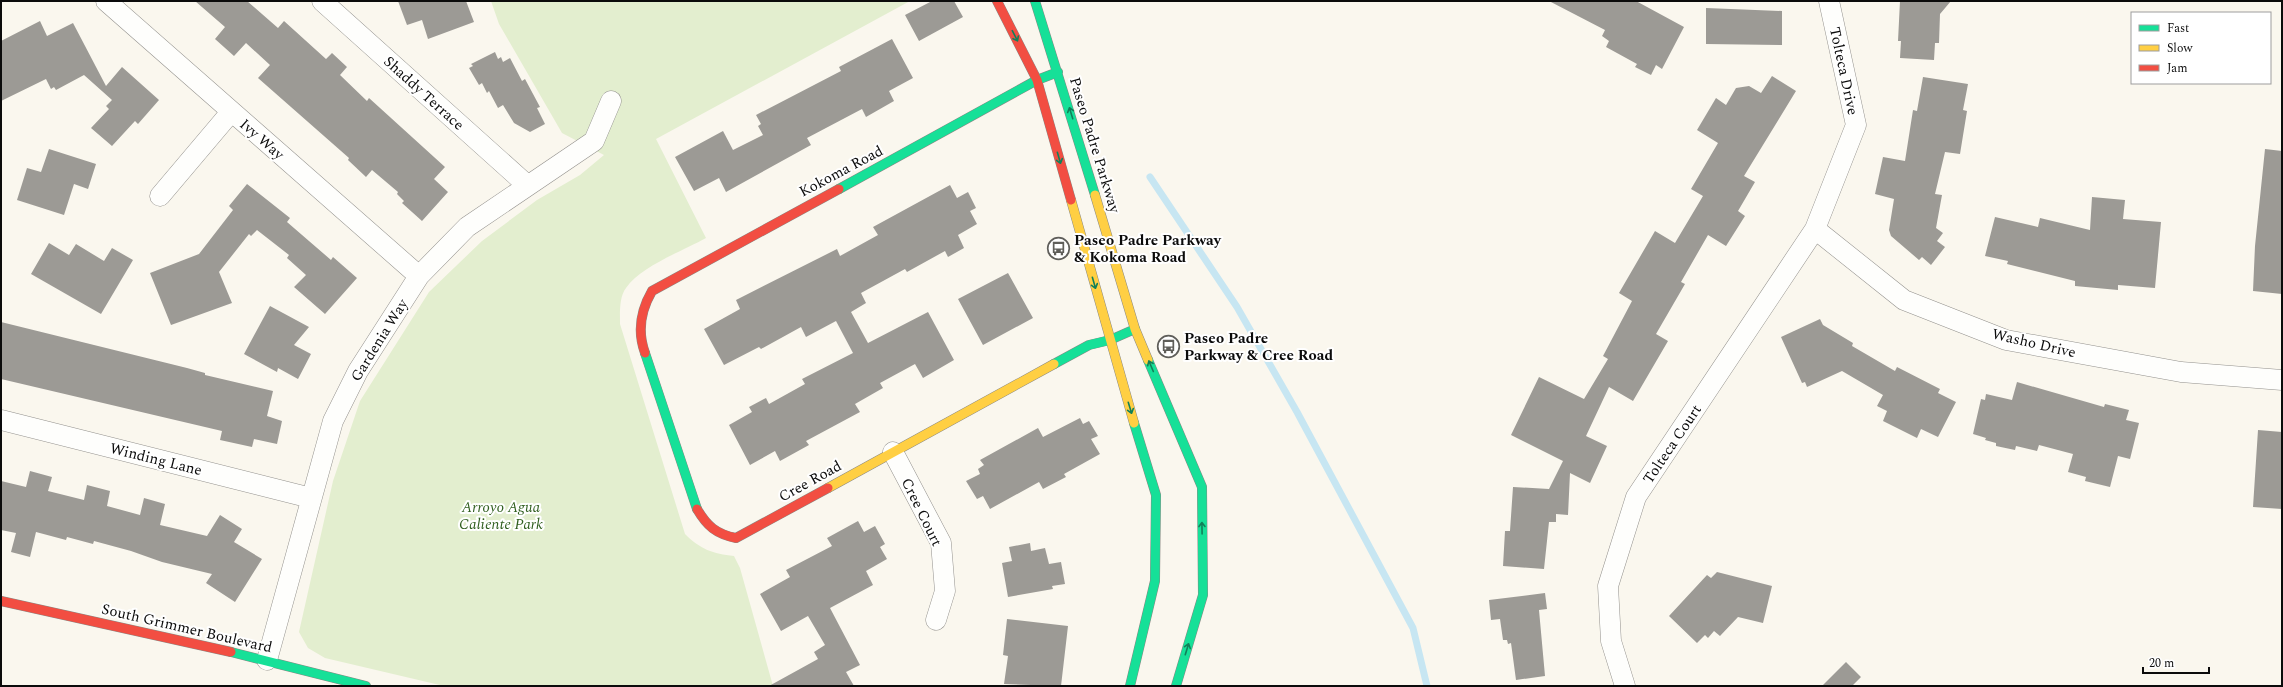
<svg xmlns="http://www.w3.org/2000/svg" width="2283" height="687" viewBox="0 0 2283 687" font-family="Spectral,serif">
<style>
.green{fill:#e3eecf}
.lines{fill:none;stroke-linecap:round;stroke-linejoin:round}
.stream{stroke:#c7e6f2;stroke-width:7}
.building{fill:#9c9a95}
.street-casing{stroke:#93918d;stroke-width:21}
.fast-casing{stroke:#898884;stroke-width:10}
.slow-casing{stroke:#898884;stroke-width:10}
.jam-casing{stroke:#898884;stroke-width:10}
.street{stroke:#fefefc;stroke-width:20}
.fast{stroke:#16e098;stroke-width:9}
.slow{stroke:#ffcf43;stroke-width:9}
.jam{stroke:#f24e42;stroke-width:9}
.oneway{stroke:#118059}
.labels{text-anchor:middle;stroke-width:4;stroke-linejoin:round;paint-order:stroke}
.street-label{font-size:15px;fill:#0b0b0b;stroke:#fff}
.poi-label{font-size:15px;font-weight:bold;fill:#0b0b0b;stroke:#fff;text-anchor:start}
.park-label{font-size:15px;font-style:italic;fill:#305f1f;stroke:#fff}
</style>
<rect width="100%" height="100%" fill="#faf7ee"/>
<!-- green -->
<path class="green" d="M 491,1 L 910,1 L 656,139 L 706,238 C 683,251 641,266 626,288 C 619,297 620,313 620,324 L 685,534 C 700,549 713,554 734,556 L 740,568 L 773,686 L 444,686 L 325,658 L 308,648 L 299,632 L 333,481 L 360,401 L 429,292 L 482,241 L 537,200 L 580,175 L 604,155 L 562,133 L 499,24 Z"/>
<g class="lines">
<!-- stream -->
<path class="stream" d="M 1150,177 L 1237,307 L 1297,412 L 1413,628 L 1427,686"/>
</g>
<!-- building -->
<path class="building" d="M 195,1 L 247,1 L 278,28 L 284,21 L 326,59 L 332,53 L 347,67 L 340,75 L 367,101 L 369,98 L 445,167 L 434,179 L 448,192 L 422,221 L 402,203 L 404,201 L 397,194 L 398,192 L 372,170 L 366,177 L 348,160 L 349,158 L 258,78 L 270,65 L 246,43 L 234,56 L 215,39 L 225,27 Z
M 398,1 L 466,1 L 474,22 L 428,39 L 422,20 L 407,25 Z
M 932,1 L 954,1 L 963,17 L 919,41 L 905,15 Z
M 1549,1 L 1636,1 L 1684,27 L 1662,69 L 1656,65 L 1651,75 L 1635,67 L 1637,64 L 1606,47 L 1609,41 L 1602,36 L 1605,30 Z
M 1900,1 L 1951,1 L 1940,14 L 1939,43 L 1935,43 L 1934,60 L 1900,58 L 1901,41 L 1898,41 Z
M 1706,8 L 1782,11 L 1782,45 L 1706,44 Z
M 40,21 L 47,36 L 73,23 L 106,86 L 122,67 L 159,100 L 138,124 L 135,121 L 112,146 L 91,128 L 109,109 L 106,106 L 112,100 L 84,75 L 56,90 L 54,87 L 51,89 L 46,79 L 1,101 L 1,41 Z
M 892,39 L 913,78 L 889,91 L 894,101 L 866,117 L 862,109 L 807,138 L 811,145 L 726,192 L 719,178 L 694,191 L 675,157 L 723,131 L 733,150 L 763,135 L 758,126 L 761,124 L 756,115 L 841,71 L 839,67 Z
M 495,52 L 498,59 L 501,57 L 503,62 L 510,58 L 522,81 L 525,79 L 540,107 L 537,108 L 545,124 L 530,132 L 514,123 L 503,105 L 498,108 L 489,91 L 487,93 L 482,83 L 479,85 L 469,68 L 473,66 L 471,64 Z
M 1772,76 L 1796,91 L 1744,176 L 1755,182 L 1738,211 L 1745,216 L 1726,246 L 1708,235 L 1681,282 L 1685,284 L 1656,334 L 1668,341 L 1633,401 L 1609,387 L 1586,436 L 1607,446 L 1590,483 L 1570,473 L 1568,515 L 1556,514 L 1556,522 L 1549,522 L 1544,569 L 1503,566 L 1505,531 L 1510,531 L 1513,487 L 1549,489 L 1563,461 L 1511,435 L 1539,377 L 1584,399 L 1608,359 L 1603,356 L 1632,301 L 1619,293 L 1655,231 L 1675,243 L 1703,196 L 1691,189 L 1718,143 L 1697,130 L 1716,98 L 1726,105 L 1736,88 L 1749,86 L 1761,93 Z
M 1923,77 L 1968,84 L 1963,110 L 1967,111 L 1960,154 L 1945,152 L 1935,194 L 1942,195 L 1936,228 L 1943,233 L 1937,241 L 1945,247 L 1931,265 L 1922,257 L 1919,260 L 1891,236 L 1889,230 L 1894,199 L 1875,194 L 1883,157 L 1905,161 L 1913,110 L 1917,111 Z
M 49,149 L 96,164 L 88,189 L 74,184 L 64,215 L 17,200 L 27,168 L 41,172 Z
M 2265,149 L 2282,151 L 2282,294 L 2253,291 L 2255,246 Z
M 247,184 L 290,218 L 287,222 L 331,260 L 333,257 L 357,278 L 325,314 L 294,287 L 306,275 L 287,258 L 289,255 L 257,230 L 251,236 L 249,234 L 219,272 L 232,303 L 171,325 L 150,273 L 199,254 L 233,210 L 229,206 Z
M 950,185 L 957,198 L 968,192 L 976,208 L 970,211 L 977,224 L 958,235 L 964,248 L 948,257 L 945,251 L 907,272 L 905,269 L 861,293 L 866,303 L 851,312 L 868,343 L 928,312 L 954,360 L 923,378 L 915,364 L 880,383 L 883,388 L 855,404 L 860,412 L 806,441 L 809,445 L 780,461 L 775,451 L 750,465 L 729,425 L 752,412 L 749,407 L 766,398 L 769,404 L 805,384 L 802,379 L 853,353 L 836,321 L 806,337 L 801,327 L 761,349 L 759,347 L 724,365 L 704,329 L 740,309 L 736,300 L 837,249 L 840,256 L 878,235 L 873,227 Z
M 2092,197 L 2125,200 L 2123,219 L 2161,222 L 2155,288 L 2118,285 L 2118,290 L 2075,286 L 2075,281 L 2007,264 L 2008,261 L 1985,256 L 1995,217 L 2038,227 L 2040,218 L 2090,230 Z
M 49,243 L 69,255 L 76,244 L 104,261 L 112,248 L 133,260 L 101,314 L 31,274 Z
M 1008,273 L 1033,318 L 983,345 L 958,299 Z
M 270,306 L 309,327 L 294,345 L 311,354 L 298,379 L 278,368 L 277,372 L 244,354 Z
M 1820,319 L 1823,325 L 1853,343 L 1852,346 L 1895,371 L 1897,367 L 1940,389 L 1938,393 L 1956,402 L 1938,437 L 1921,429 L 1917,438 L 1883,421 L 1887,411 L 1877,406 L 1883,395 L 1842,371 L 1807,387 L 1805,382 L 1802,383 L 1781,337 Z
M 1,322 L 187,368 L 205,373 L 205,375 L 273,391 L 267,416 L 282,421 L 277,444 L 254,439 L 252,447 L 220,440 L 222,431 L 1,379 Z
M 2017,382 L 2104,407 L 2105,404 L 2129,410 L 2126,420 L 2139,423 L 2130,459 L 2118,456 L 2110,487 L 2085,481 L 2086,477 L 2068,472 L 2073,454 L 2039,445 L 2037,451 L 2016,446 L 2015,450 L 1996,446 L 1996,443 L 1985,440 L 1986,438 L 1973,434 L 1981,399 L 1985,400 L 1986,394 L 2012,400 Z
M 1080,418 L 1083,424 L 1089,421 L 1098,436 L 1091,439 L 1100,454 L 1064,474 L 1066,477 L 1043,489 L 1039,482 L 990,509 L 983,496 L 977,499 L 966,481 L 980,474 L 978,469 L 984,465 L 980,460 L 1038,428 L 1043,437 Z
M 2258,430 L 2282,432 L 2282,509 L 2253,507 Z
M 30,471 L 52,477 L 48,491 L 84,500 L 87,485 L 110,491 L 107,506 L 140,515 L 144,498 L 165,504 L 160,525 L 207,536 L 220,515 L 242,529 L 234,542 L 262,559 L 235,602 L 206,583 L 212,574 L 162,562 L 131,551 L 94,541 L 93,544 L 67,537 L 66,540 L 36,532 L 30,557 L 11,552 L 16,533 L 1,530 L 1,481 L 26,487 Z
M 858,521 L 864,532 L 875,526 L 885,544 L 880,547 L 887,559 L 866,571 L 873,585 L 830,608 L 860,665 L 846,672 L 854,686 L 769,686 L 818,659 L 814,652 L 825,645 L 808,616 L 781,631 L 760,594 L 790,577 L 786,570 L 832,546 L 827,538 Z
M 1030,543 L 1031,551 L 1045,548 L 1049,564 L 1061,562 L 1065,584 L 1052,586 L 1053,589 L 1008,597 L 1002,563 L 1012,561 L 1009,547 Z
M 1717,572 L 1772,586 L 1763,623 L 1738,617 L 1720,636 L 1714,631 L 1708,638 L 1705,635 L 1697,643 L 1669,616 L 1707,575 L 1711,578 Z
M 1545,593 L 1547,609 L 1539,610 L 1545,676 L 1516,680 L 1511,643 L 1508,644 L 1507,640 L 1503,640 L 1500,619 L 1491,620 L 1489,600 Z
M 1007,619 L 1068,626 L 1061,686 L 1004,684 L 1008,656 L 1003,655 Z
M 1846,662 L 1861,677 L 1852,686 L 1822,686 Z"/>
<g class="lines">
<defs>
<path id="street" d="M 106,1 L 419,276
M 322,1 L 527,185
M 160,196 L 231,112
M 1815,229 L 1904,300 L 2006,340 L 2181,372 L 2282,380
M 1,420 L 311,498
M 893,452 L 941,543 L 945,591 L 936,620
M 267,660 L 333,421 L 358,371 L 419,276 L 467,227 L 594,141 L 611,101
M 1625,686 L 1611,641 L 1608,586 L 1636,497 L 1815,229 L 1856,125 L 1829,1"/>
<path id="fast" d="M 1035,1 L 1095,195
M 839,189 L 1037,80 L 1058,72
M 645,353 L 697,509
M 1148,360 L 1202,487 L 1203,595 L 1176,686
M 1054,364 L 1089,345 L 1110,340 L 1135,329
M 231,652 L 366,686
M 1130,686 L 1155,581 L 1156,495 L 1134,423"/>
<path id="slow" d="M 1095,195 L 1135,329 L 1148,360
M 1071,200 L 1134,423
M 828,488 L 1054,364"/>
<path id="jam" d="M 997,1 L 1037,80 L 1071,200
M 645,353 C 637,331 641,310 652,291 L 839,189
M 697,509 C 707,526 716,534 736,538 L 828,488
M 1,601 L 231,652"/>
</defs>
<!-- street casing -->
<use href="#street" class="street-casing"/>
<!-- fast casing -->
<use href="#fast" class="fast-casing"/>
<!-- slow casing -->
<use href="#slow" class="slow-casing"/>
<!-- jam casing -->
<use href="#jam" class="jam-casing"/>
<!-- street -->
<use href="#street" class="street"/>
<!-- fast -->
<use href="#fast" class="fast"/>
<!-- slow -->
<use href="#slow" class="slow"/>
<!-- jam -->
<use href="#jam" class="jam"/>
</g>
<!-- one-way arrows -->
<defs><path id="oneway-shaft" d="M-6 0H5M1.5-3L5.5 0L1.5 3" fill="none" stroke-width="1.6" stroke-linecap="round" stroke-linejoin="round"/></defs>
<g class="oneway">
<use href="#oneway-shaft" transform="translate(1015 36) rotate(63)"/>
<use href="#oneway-shaft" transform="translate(1071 113) rotate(-107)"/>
<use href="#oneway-shaft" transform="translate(1059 158) rotate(74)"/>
<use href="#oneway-shaft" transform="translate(1094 283) rotate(74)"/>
<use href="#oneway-shaft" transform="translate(1151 366) rotate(-113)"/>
<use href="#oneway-shaft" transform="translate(1130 408) rotate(73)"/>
<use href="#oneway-shaft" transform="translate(1202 528) rotate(-91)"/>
<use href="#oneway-shaft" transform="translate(1187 649) rotate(-73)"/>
</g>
<!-- icons -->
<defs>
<symbol id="bus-ring" viewBox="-11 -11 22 22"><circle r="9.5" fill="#fff" stroke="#5f5e5a" stroke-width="1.5"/><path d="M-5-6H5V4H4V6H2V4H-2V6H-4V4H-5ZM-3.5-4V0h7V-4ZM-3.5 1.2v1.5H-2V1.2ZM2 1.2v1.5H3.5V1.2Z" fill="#5f5e5a"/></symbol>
</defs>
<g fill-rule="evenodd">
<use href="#bus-ring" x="1046" y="236" width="25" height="25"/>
<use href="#bus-ring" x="1156" y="334" width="25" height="25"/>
</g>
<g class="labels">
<!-- street labels -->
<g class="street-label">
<text transform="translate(1844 71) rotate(78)" y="5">Tolteca Drive</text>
<text transform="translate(424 93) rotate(42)" y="5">Shaddy Terrace</text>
<text transform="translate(262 139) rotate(41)" y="5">Ivy Way</text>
<text transform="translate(1095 145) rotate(73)" y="5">Paseo Padre Parkway</text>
<text transform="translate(841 171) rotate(-28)" y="5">Kokoma Road</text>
<text transform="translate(379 340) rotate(-58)" y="5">Gardenia Way</text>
<text transform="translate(2034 343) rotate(13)" y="5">Washo Drive</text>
<text transform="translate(1672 444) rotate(-56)" y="5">Tolteca Court</text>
<text transform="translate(156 459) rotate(14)" y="5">Winding Lane</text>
<text transform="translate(810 481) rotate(-29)" y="5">Cree Road</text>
<text transform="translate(922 512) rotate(64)" y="5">Cree Court</text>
<text transform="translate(187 628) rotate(13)" y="5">South Grimmer Boulevard</text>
</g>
<!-- poi labels -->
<g class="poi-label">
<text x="1074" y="245">Paseo Padre Parkway<tspan x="1074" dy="17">&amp; Kokoma Road</tspan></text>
<text x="1184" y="343">Paseo Padre<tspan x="1184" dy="17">Parkway &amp; Cree Road</tspan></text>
</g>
<!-- park labels -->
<g class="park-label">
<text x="501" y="512">Arroyo Agua<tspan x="501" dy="17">Caliente Park</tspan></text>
</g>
</g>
<!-- border -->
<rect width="2283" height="687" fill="none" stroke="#0b0b0b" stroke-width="4"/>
<!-- legend -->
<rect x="2131" y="12" width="140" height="72" fill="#ffffff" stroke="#9d9d9d"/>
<rect x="2139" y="25" width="20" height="6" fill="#16e098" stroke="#9d9d9d"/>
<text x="2167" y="32" font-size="12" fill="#0b0b0b">Fast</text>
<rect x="2139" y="45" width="20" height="6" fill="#ffcf43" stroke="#9d9d9d"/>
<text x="2167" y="52" font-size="12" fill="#0b0b0b">Slow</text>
<rect x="2139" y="65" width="20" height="6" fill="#f24e42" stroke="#9d9d9d"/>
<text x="2167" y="72" font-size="12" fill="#0b0b0b">Jam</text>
<!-- scale -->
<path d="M2143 667v6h66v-6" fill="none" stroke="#0b0b0b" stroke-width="2"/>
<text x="2149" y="667" font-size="12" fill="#0b0b0b" stroke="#ffffff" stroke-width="3" paint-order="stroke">20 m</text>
</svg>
